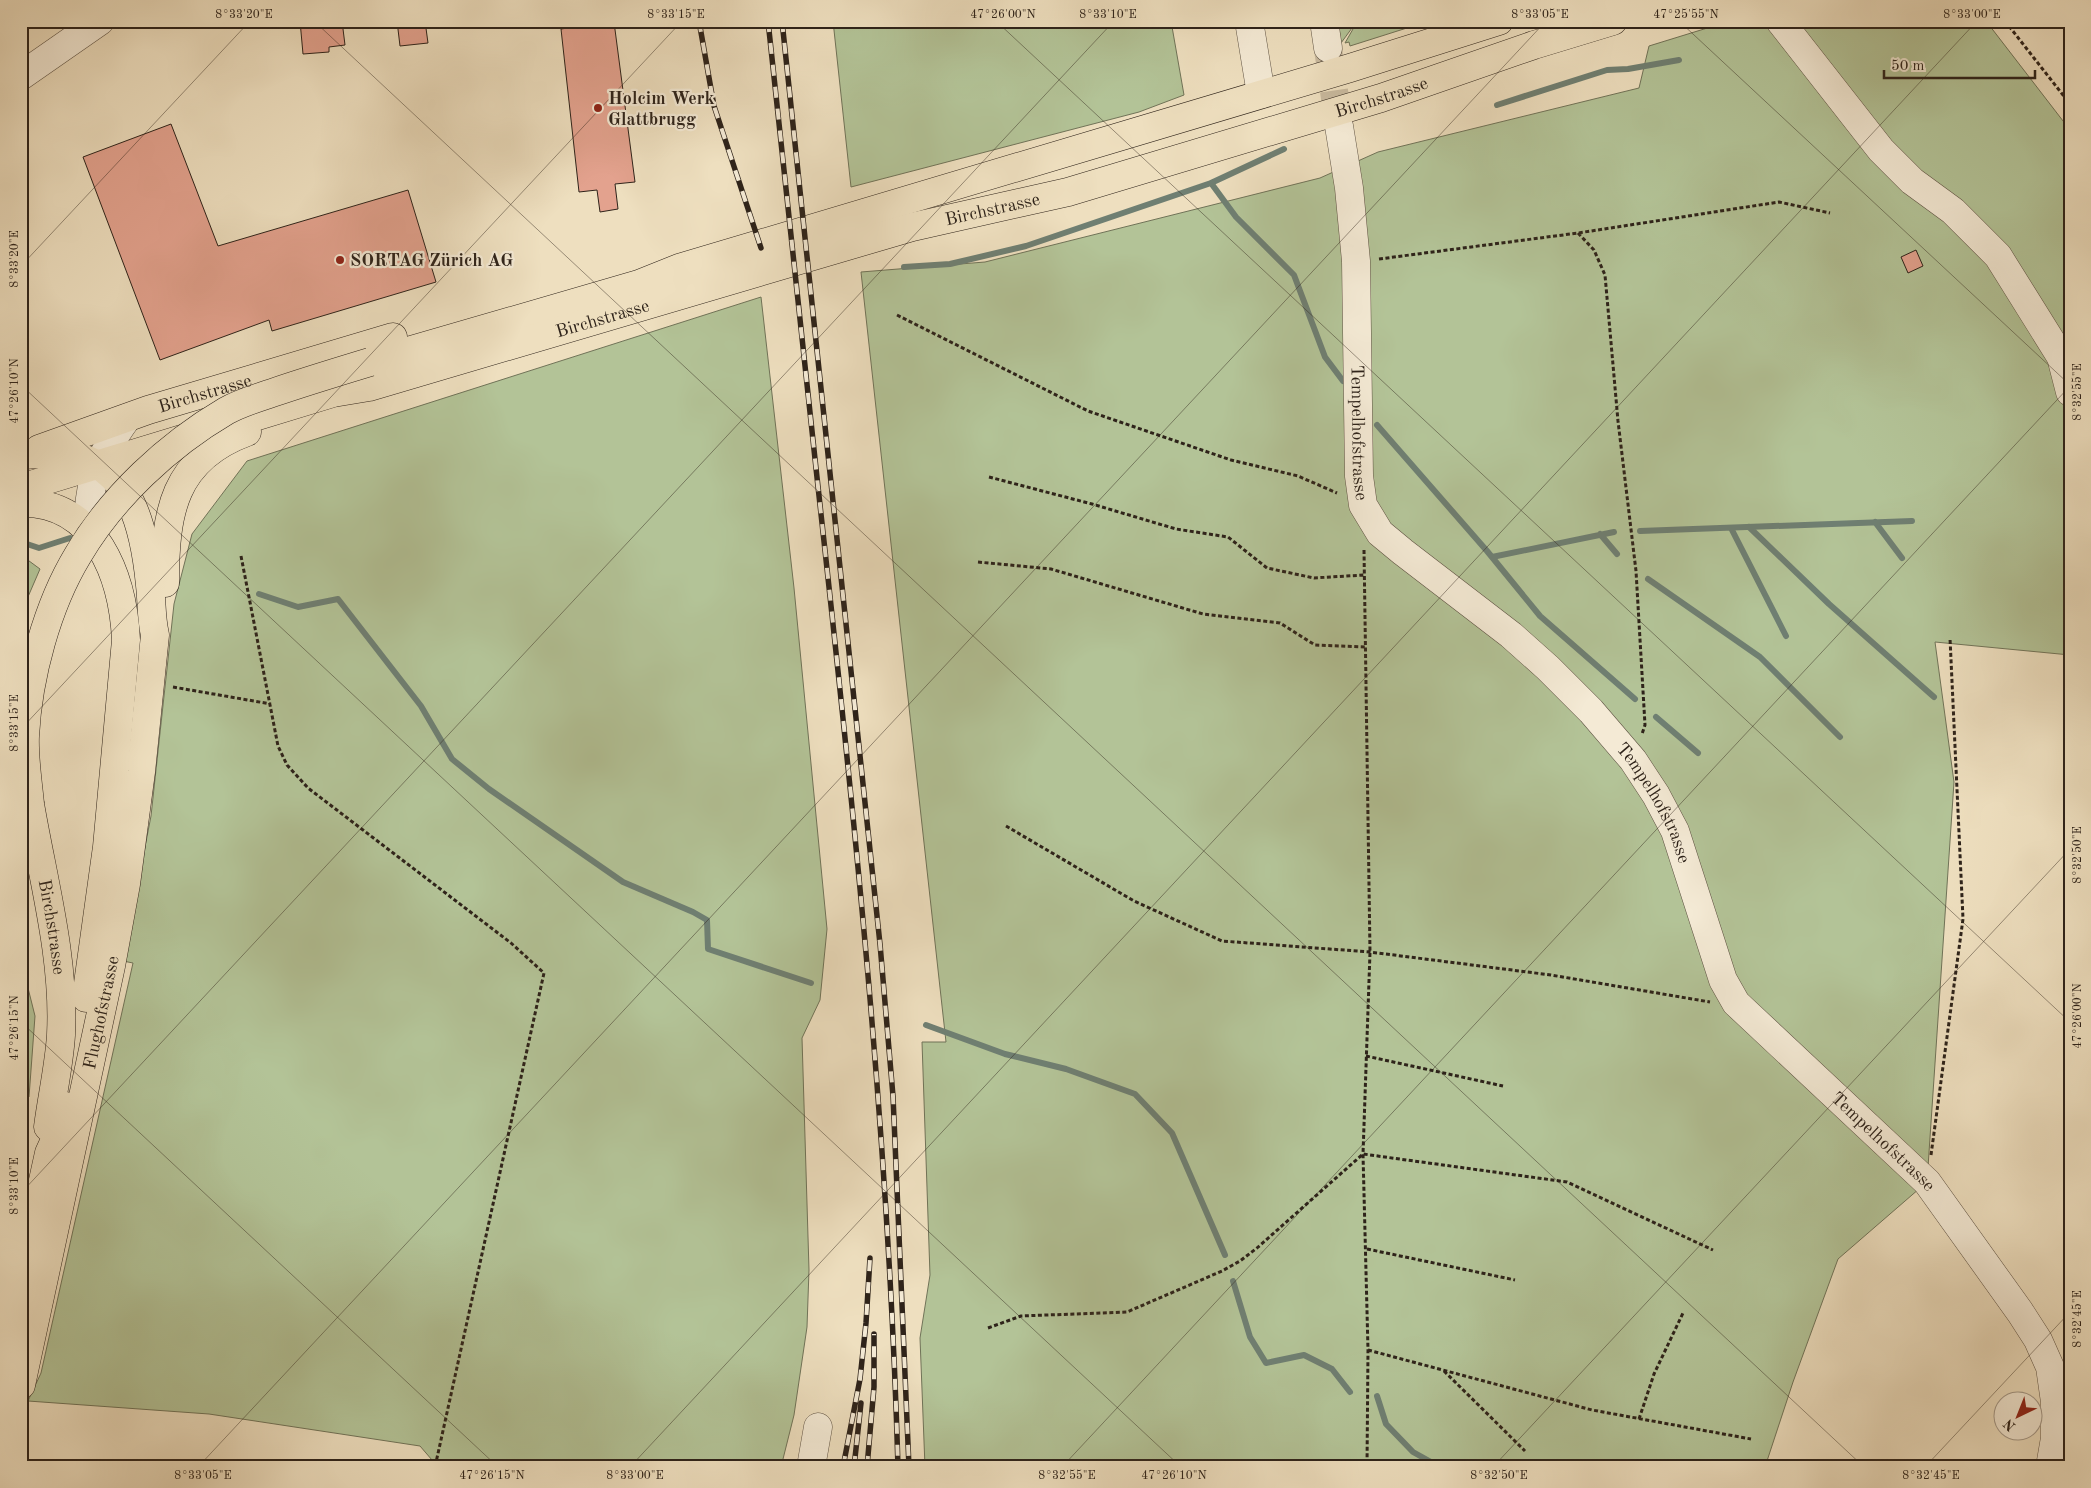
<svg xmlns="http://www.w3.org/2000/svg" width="2091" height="1488" viewBox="0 0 2091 1488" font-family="'Old Standard TT',serif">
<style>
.green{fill:#b3c397;stroke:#707358}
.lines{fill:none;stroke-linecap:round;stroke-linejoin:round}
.stream{stroke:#6f7f72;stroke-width:6}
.building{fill:#e3a28e;stroke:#2e231a}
.minor-tunnel{stroke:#c8b99e;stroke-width:28;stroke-dasharray:28 14;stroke-linecap:butt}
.minor-casing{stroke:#5e5243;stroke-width:29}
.major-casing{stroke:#2e231a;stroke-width:29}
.path{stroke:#2e231a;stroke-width:3;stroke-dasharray:4 2.5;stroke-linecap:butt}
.minor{stroke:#f4ead5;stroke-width:28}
.major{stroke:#eedfbf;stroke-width:28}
.rail-casing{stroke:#2e231a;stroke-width:5.5}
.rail{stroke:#f4ead5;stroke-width:4;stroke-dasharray:11;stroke-linecap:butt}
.major-bridge-casing{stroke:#2e231a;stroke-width:29;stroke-linecap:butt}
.major-bridge{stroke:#eedfbf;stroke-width:28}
.ticks{fill:none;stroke:#2e231a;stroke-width:1;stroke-opacity:0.45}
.poi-dot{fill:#8f2418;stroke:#f4ead5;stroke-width:2}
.labels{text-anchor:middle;stroke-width:4.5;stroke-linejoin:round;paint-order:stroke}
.street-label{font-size:18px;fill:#2e231a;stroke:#f4ead5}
.poi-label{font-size:18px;font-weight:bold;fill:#2e231a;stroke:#f4ead5;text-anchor:start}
.neatline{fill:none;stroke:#2e231a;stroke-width:2}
.ticks-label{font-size:12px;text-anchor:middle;fill:#2e231a}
</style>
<rect width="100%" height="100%" fill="#eedfbf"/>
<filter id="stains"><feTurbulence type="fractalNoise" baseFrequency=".004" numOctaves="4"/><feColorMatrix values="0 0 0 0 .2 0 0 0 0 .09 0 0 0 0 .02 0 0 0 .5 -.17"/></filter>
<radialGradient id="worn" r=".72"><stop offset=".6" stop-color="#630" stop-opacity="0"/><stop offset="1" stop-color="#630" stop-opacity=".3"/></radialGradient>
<!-- green -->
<path class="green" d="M 833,21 L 1171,21 L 1184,95 L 1139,112 L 851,187 Z
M 1338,21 L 1429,21 L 1350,46 L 1349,42 L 1345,43 L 1353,29 L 1352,28 L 1341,43 Z
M 1730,21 L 1986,21 L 2070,130 L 2070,655 L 1935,642 L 1954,782 L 1927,1182 L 1838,1259 L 1793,1382 L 1765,1467 L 925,1467 L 920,1338 L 930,1275 L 922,1042 L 946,1042 L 861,272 L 985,262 L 1320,178 L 1378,152 L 1639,88 L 1649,46 Z
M 761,297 L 794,588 L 827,929 L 820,1000 L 802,1038 L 809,1270 L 807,1327 L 794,1415 L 781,1467 L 438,1467 L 420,1446 L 209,1414 L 28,1401 L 41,1373 L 133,963 L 123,961 L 151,816 L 174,604 L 192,534 L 247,461 Z
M 21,555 L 40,569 L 21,613 Z
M 21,960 L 35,1016 L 29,1097 L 21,1096 Z"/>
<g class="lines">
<!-- stream -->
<path class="stream" d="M 1497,105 L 1607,70 L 1628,69 L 1679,60
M 1211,183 L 1236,217 L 1294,275 L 1325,357 L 1343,381
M 904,267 L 950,264 L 1026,246 L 1211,183 L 1284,149
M 1377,425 L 1487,551 L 1540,616 L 1635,699
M 1875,522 L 1902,558
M 1749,527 L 1829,604 L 1934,697
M 1731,528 L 1786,636
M 1640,531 L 1912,521
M 1600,534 L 1617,554
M 21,542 L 39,548 L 70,538
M 1492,557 L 1614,532
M 1648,579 L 1760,657 L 1840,737
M 259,594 L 298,607 L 338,599 L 421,706 L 452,759 L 489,789 L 623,882 L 693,912 L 707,920 L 708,949 L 811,983
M 1656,717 L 1698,753
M 926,1025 L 1005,1054 L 1066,1069 L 1135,1094 L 1172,1133 L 1225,1255
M 1233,1281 L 1250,1337 L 1266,1363 L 1304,1355 L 1332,1369 L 1350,1392
M 1377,1396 L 1386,1424 L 1413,1452 L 1440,1467"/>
</g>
<!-- building -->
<path class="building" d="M 300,21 L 342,21 L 345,45 L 329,47 L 329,52 L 303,54 Z
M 397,21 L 425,21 L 428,43 L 400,46 Z
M 580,21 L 598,21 L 599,24 L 614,22 L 635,182 L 615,184 L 618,209 L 600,212 L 597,190 L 579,192 L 561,29 L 581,26 Z
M 171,124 L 218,246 L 408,190 L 436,282 L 272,331 L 269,320 L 160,360 L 83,157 Z
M 1916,250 L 1923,266 L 1908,273 L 1901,257 Z"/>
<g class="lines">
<!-- minor-tunnel -->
<path class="minor-tunnel" d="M 1328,49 L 1339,126"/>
<defs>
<g id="minor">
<path d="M 1249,21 L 1261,94"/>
<path d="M 1324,21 L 1328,48"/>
<path d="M 1780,21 L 1881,150 L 1912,181 L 1953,211 L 1998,256 L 2061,357 L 2070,392"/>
<path d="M 21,76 L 100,21"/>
<path id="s1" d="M 1339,126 L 1349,188 L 1356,261 L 1359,476 L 1363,505 L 1380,533 L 1403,552 L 1511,635 L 1548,668 L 1591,711 L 1633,760 L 1656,795 L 1675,831 L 1723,980 L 1736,1003 L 1927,1182 L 2020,1312 L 2038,1340 L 2050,1367 L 2055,1402 L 2055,1438 L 2050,1467"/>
<path d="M 88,532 C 88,480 97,460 127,418"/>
<path d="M 811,1467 L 818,1427"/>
</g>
<g id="major">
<path d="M 370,362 L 639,284 L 679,268 L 1350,68 L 1499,21"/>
<path id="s2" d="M 39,449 L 148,410 L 393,337"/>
<path id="s3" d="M 21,488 L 333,393 L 369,387 L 912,227 L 1068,192 L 1381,98 L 1534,45 L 1613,21"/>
<path d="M 21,503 C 96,501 123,577 126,640 L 107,847 L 86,998"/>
<path d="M 165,583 C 165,513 173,459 247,432"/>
<path id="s4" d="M 30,804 C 43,880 65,958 61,1035 C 59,1066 52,1096 48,1127"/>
<path d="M 21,1281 L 49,1153 L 60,1129 L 65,1106"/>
<path id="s5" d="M 21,1385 L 111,966 L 126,884 L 141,772 L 155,635 C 151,618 152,602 150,585 C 145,533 132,464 69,455 C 54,453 39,454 23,455"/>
</g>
</defs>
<!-- minor casing -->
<use href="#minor" class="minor-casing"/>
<!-- major casing -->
<use href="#major" class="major-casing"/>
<!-- path -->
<path class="path" d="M 2005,21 L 2070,104
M 1578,233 L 1594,250 L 1605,275 L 1618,421 L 1636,571 L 1645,725 L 1642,734
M 1379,259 L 1578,233 L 1779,202 L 1830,213
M 897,315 L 1088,411 L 1231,460 L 1298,476 L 1337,493
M 989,477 L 1092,504 L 1176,529 L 1228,537 L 1267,568 L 1314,578 L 1364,575
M 1364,550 L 1370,952 L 1363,1154 L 1368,1350 L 1367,1467
M 241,556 L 278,746 L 287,765 L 308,788 L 511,943 L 544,973 L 435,1467
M 978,562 L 1051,569 L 1203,614 L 1280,623 L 1315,645 L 1365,647
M 173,687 L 271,704
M 1006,826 L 1134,901 L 1222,941 L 1370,952 L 1551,975 L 1710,1002
M 1366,1056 L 1503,1086
M 1931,1155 L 1963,919 L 1950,638
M 1367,1249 L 1515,1280
M 988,1328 L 1021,1316 L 1127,1312 L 1222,1271 L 1240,1261 L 1257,1248 L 1363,1154 L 1567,1182 L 1713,1250
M 1368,1350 L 1592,1410 L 1751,1439
M 1444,1371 L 1525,1451
M 1639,1419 L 1654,1374 L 1683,1313"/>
<!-- minor -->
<use href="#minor" class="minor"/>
<!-- major -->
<use href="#major" class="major"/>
<defs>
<path id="rail" d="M 699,21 L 714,106 L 761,248
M 768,21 C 786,186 803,350 821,514 C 856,831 889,1148 898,1467
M 782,21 L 880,944 L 893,1096 L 909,1467
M 843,1467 L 860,1379 L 866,1323 L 870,1258
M 854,1467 L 861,1403
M 867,1467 L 874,1387 L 874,1334"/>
</defs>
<!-- rail casing -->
<use href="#rail" class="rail-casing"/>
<!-- rail -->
<use href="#rail" class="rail"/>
<defs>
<path id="major-bridge" d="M 30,804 C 28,782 24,758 25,736 C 28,677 47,606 78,555 C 112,497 168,445 226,411 C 240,403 257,398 272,393 C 304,382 337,372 370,362"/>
</defs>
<!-- major-bridge casing -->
<use href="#major-bridge" class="major-bridge-casing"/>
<!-- major-bridge -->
<use href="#major-bridge" class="major-bridge"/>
</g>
<!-- ticks -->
<path class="ticks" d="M 314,21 L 1864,1467M 996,21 L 2070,1022M 1679,21 L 2070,385M 21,266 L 250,21M 21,385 L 1181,1467M 21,729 L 682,21M 21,1022 L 498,1467M 21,1193 L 1114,21M 198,1467 L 1546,21M 630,1467 L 1977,21M 1062,1467 L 2070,386M 1493,1467 L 2070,849M 1925,1467 L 2070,1312"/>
<!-- markers -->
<g class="poi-dot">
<circle cx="598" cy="108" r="5"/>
<circle cx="340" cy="260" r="5"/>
</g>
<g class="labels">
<!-- street labels -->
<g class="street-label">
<text dy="6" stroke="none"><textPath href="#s3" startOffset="1416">Birchstrasse</textPath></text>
<text dy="6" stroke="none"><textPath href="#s3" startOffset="1011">Birchstrasse</textPath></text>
<text dy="6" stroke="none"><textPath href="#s3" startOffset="606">Birchstrasse</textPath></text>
<text dy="6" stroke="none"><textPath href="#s2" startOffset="175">Birchstrasse</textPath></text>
<text dy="6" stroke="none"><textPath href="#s1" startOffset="308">Tempelhofstrasse</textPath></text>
<text dy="6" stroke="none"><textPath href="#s1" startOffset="802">Tempelhofstrasse</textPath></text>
<text dy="6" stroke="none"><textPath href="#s4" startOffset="125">Birchstrasse</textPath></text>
<text dy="6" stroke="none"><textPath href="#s5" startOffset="381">Flughofstrasse</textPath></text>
<text dy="6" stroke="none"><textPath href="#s1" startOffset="1222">Tempelhofstrasse</textPath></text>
</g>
<!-- poi labels -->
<g class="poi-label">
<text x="608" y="104">Holcim Werk<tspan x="608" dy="21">Glattbrugg</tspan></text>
<text x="350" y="266">SORTAG Zürich AG</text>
</g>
</g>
<!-- margin -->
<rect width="2091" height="1488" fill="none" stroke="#eedfbf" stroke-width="55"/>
<!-- north arrow -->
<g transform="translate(2018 1416) rotate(223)"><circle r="24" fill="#f4ead5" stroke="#a59a8a"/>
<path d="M0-4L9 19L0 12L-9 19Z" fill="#8f2418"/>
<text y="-8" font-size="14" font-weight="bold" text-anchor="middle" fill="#2e231a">N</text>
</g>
<!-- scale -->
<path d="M1884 70v8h151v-8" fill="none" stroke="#2e231a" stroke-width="2.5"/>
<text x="1891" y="70" font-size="15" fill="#2e231a" stroke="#f4ead5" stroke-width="4" paint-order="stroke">50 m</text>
<rect x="28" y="28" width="2036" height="1432" class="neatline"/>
<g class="ticks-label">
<text x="244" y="18">8°33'20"E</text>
<text x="676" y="18">8°33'15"E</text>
<text x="1003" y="18">47°26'00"N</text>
<text x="1108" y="18">8°33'10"E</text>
<text x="1540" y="18">8°33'05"E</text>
<text x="1686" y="18">47°25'55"N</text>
<text x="1972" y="18">8°33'00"E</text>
<text transform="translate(14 259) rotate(-90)" y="4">8°33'20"E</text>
<text transform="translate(14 391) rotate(-90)" y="4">47°26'10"N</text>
<text transform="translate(2077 392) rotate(-90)" y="4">8°32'55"E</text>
<text transform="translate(14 723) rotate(-90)" y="4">8°33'15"E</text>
<text transform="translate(2077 855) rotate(-90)" y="4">8°32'50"E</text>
<text transform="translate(2077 1016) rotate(-90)" y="4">47°26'00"N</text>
<text transform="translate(14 1028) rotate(-90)" y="4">47°26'15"N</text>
<text transform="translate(14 1186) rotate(-90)" y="4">8°33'10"E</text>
<text transform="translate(2077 1319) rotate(-90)" y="4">8°32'45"E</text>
<text x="203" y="1479">8°33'05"E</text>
<text x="492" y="1479">47°26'15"N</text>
<text x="635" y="1479">8°33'00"E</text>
<text x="1067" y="1479">8°32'55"E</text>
<text x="1174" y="1479">47°26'10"N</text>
<text x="1499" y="1479">8°32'50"E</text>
<text x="1931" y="1479">8°32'45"E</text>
</g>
<rect width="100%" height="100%" filter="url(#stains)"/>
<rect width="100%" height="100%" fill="url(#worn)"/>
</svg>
